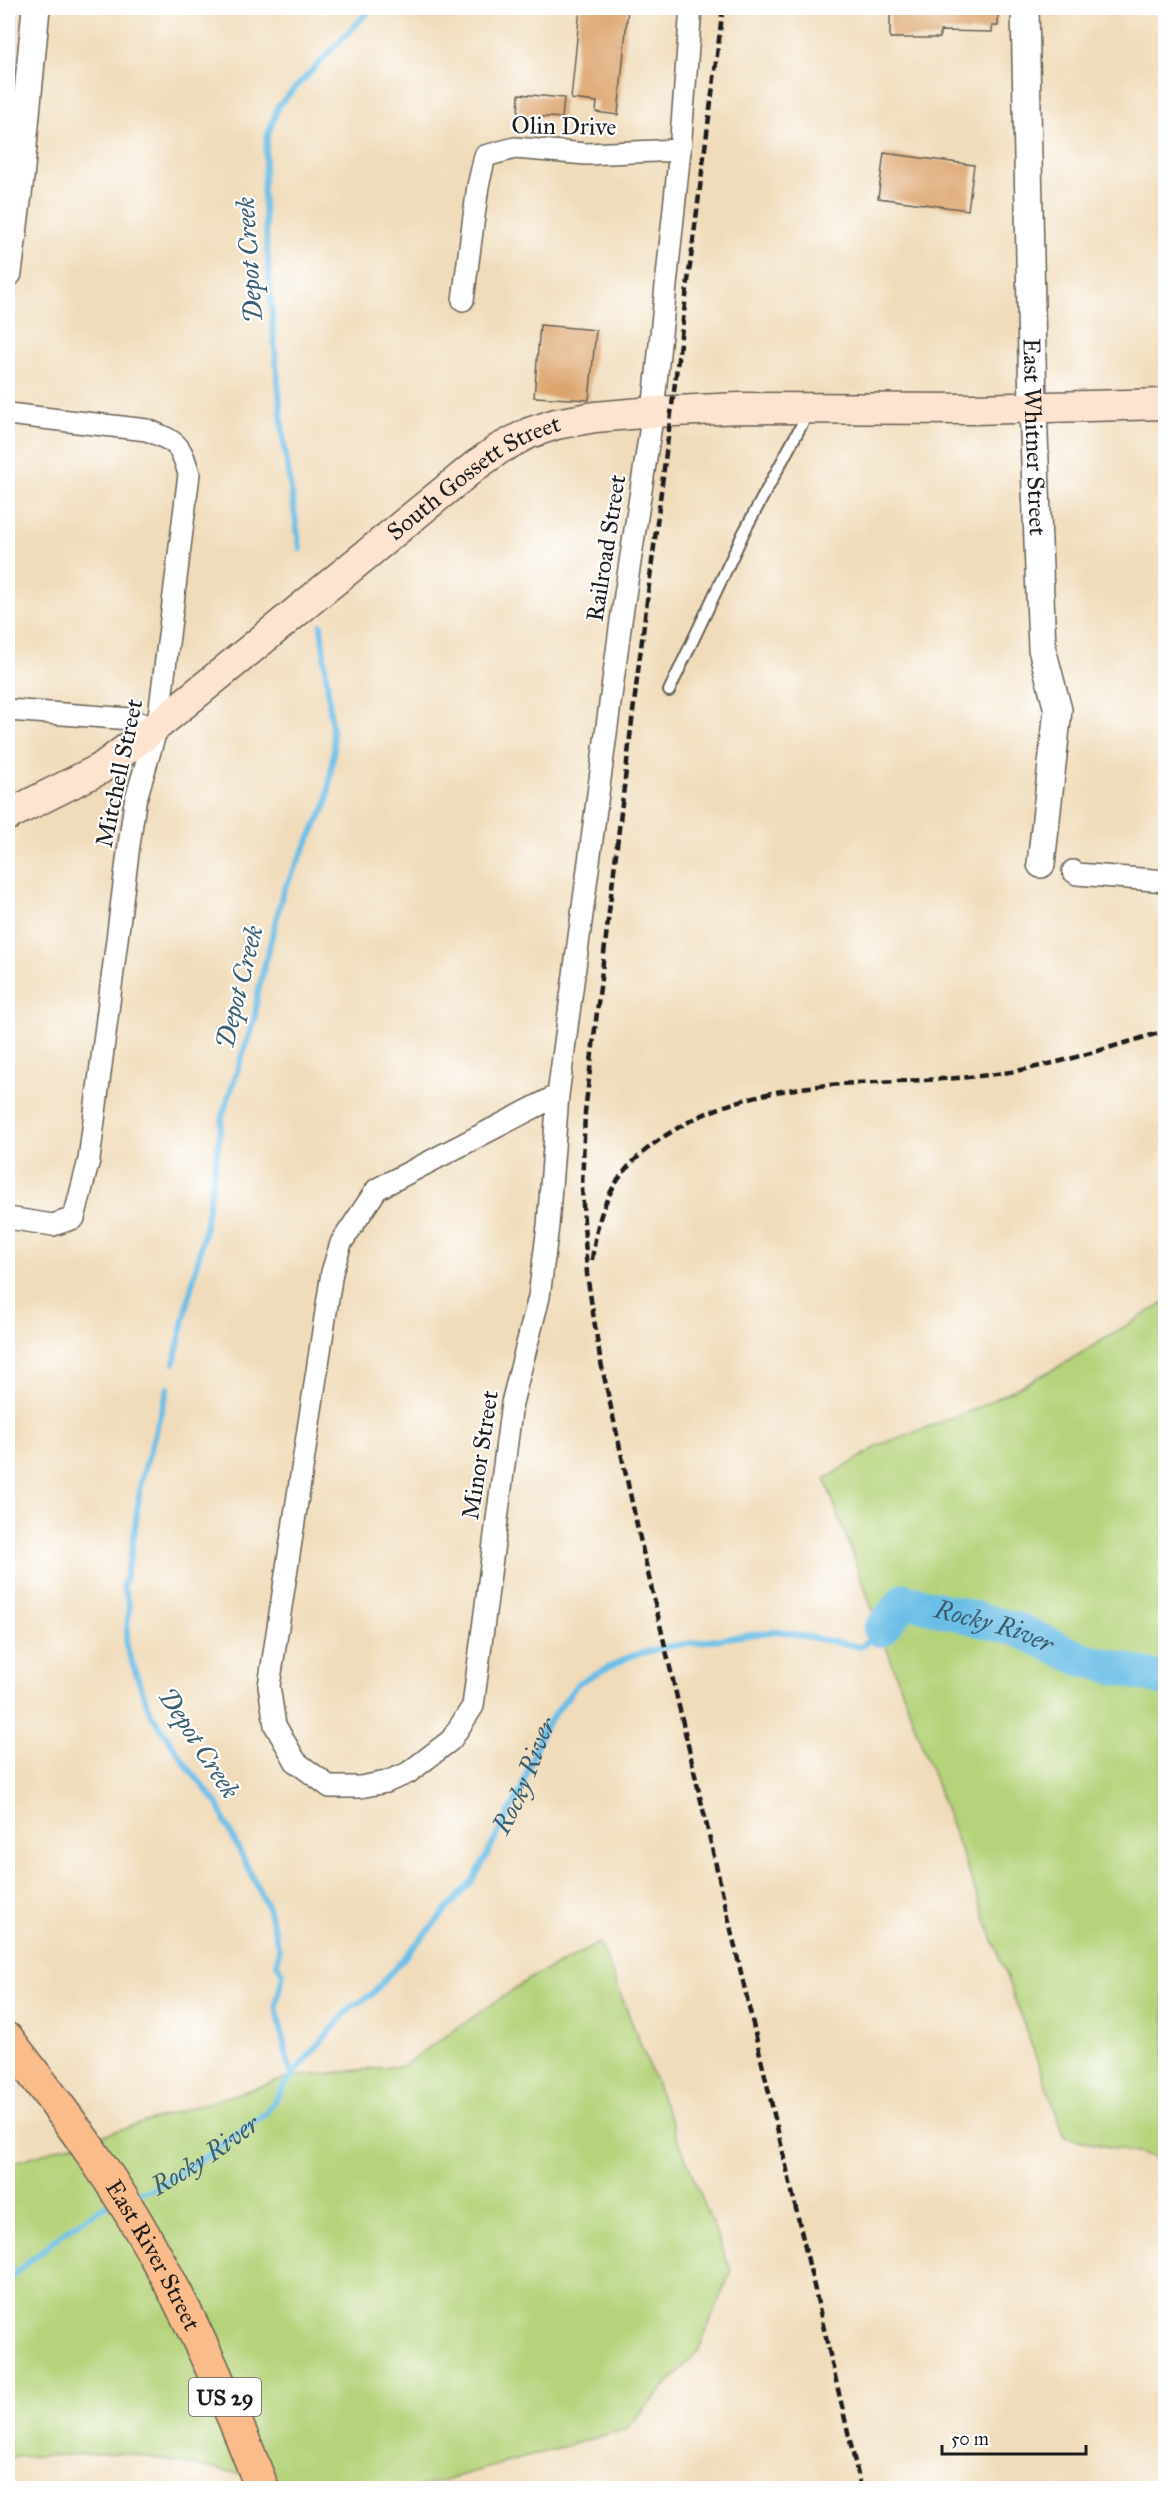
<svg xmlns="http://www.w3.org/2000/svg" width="1173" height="2496" viewBox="0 0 1173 2496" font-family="'IM FELL Great Primer',serif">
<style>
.green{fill:#b5d37a;stroke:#68784b;stroke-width:1.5}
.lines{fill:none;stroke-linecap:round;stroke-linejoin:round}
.stream{stroke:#6abee6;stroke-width:6}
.river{stroke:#6abee6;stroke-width:34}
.building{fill:#dca36a}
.service-casing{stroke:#665f53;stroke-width:14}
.minor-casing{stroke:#665f53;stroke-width:24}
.tertiary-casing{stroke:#665f53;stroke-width:30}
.secondary-casing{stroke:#665f53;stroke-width:33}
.trunk-casing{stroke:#665f53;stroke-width:36}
.service{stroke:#fff;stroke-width:10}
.minor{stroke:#fff;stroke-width:21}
.tertiary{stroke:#fff;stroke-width:27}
.secondary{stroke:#fde4d0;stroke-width:30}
.trunk{stroke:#f9bc8a;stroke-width:33}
.rail{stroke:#1c1c1c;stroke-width:4.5;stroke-dasharray:9 4.5;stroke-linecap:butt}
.labels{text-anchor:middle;stroke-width:4.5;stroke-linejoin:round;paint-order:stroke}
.shield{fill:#fff;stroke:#606060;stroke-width:1.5}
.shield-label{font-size:22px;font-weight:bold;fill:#1c1c1c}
.street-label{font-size:24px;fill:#1c1c1c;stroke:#fff}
.water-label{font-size:26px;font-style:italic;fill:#3b5d6d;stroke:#fff}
</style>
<rect width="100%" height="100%" fill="#fff"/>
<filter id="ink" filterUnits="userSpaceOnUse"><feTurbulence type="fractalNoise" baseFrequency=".0167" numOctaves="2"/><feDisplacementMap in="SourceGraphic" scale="12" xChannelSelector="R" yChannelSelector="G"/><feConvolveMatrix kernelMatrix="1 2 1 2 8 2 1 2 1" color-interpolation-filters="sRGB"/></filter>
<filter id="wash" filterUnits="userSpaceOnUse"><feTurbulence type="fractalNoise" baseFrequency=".008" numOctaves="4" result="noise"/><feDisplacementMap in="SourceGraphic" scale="24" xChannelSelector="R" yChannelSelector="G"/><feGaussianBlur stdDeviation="1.35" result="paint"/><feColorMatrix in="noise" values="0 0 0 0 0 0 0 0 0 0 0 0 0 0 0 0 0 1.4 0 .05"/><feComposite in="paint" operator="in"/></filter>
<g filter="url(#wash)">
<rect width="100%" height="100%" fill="#f0dcba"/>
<!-- green -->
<path class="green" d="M 1165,1302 L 1165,2165 L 1154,2157 L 1065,2137 L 825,1479 L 882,1444 L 971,1411 L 1060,1366 Z
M 600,1943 L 731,2271 L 698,2351 L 626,2429 L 416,2488 L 321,2488 L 124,2453 L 8,2457 L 8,2164 L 291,2077 L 402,2066 L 529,1979 Z"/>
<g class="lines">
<!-- stream -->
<g class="stream">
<path d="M 300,549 L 284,444 L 273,330 L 263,191 L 267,138 L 278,106 L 372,8"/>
<path d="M 174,1363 L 204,1233 L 223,1114 L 255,1017 L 257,996 L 283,892 L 327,803 L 334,748 L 321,625"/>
<path d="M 168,1388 L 141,1481 L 132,1550 L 123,1587 L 129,1604 L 126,1646 L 150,1712 L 189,1769 L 218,1804 L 226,1824 L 268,1908 L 279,1949 L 277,1964 L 283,1974 L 276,2005 L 291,2077"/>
<path id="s1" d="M 130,2196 L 152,2189 L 201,2160 L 265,2114 L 291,2077 L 350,2008 L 371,1995 L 474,1879 L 520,1792 L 542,1731 L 578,1683 L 631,1656 L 665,1647 L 777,1631 L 861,1647 L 880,1630"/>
<path d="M 8,2279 L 67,2230 L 112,2202"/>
</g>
<!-- river -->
<path class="river" id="s2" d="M 880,1630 L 905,1600 L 1019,1630 L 1081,1659 L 1166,1680"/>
</g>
<g id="blocks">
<!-- building -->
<path class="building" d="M 580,8 L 628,8 L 618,115 L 596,112 L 597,102 L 571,99 Z
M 890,8 L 998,8 L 998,26 L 992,26 L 992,32 L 940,31 L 940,38 L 890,38 Z
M 519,94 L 564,98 L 562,118 L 518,115 Z
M 884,153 L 974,165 L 968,210 L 878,198 Z
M 540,325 L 596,330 L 589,400 L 534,397 Z"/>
</g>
</g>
<g filter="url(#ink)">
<use href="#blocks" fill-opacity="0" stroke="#665f53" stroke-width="1.5"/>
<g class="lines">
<defs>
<path id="service" d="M 669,691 L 744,532 L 809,411"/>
<path id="minor" d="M 463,300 L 478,186 L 485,156 L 515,148 L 586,154 L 680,150
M 8,414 L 147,430 C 177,442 180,443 189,474 L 158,724 L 135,802 L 129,845 L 89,1160 L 74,1218 L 53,1225 L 8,1218
M 8,710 L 131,719 L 148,727 L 155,728
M 1073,871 L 1077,874 L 1166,881
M 558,1095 L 548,1226 L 539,1297 L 512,1403 L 473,1706 L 451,1740 L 408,1773 L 386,1782 L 360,1787 L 330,1787 L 296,1762 L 275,1725 L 269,1686 L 332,1272 L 341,1243 L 377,1189 Z
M 558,1095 L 621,621 L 653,412 L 680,150 L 691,8"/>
<g id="tertiary">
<path id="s3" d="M 1025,8 L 1033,408 L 1042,649 L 1058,710 L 1041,864"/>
<path d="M 8,273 L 20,178 L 36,8"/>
</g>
<g id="secondary">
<path id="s4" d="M 8,815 L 100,769 L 148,733 L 475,466 L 499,449 L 529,433 L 556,424 L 595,417 L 653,412 L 740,408 L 972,409 L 1166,404"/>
</g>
<g id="trunk">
<path id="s5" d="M 8,2040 C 35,2076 64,2112 89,2149 C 162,2253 217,2370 262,2488"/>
</g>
</defs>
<!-- service casing -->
<use href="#service" class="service-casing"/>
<!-- minor casing -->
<use href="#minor" class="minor-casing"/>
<!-- tertiary casing -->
<use href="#tertiary" class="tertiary-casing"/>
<!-- secondary casing -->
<use href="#secondary" class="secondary-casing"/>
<!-- trunk casing -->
<use href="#trunk" class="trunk-casing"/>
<!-- service -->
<use href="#service" class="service"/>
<!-- minor -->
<use href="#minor" class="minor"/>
<!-- tertiary -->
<use href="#tertiary" class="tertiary"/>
<!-- secondary -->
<use href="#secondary" class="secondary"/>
<!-- trunk -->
<use href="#trunk" class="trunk"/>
<!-- rail -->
<path class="rail" d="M 723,8 L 637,679 L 585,1112 L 582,1187 L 587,1274 L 600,1358 L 641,1543 L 861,2488
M 592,1260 C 599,1200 617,1167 668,1134 C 772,1067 888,1090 1003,1073 C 1058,1065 1112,1046 1166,1031"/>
</g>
</g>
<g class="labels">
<!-- shield labels -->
<rect class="shield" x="189" y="2378" width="72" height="38" rx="4.5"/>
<g class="shield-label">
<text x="225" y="2405">US 29</text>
</g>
<!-- street labels -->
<g class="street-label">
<text transform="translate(564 126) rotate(1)" y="8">Olin Drive</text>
<text dy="8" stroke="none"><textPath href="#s3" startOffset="429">East Whitner Street</textPath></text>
<text dy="8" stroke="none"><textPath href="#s4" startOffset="578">South Gossett Street</textPath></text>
<text transform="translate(606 548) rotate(-81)" y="8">Railroad Street</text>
<text transform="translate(119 773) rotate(-78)" y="8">Mitchell Street</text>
<text transform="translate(480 1455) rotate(-81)" y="8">Minor Street</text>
<text dy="8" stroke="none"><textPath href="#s5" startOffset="260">East River Street</textPath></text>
</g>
<!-- water labels -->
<g class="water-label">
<text transform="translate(249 260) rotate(-94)" y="9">Depot Creek</text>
<text transform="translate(239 987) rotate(-76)" y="9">Depot Creek</text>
<text dy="9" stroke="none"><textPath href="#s2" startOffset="132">Rocky River</textPath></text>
<text transform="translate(199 1743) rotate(57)" y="9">Depot Creek</text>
<text dy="9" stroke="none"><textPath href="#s1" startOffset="590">Rocky River</textPath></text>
<text dy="9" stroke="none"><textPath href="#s1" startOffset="86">Rocky River</textPath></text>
</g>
</g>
<!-- margin -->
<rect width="1173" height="2496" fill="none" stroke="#fff" stroke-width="30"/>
<!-- scale -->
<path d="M942 2445v9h144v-9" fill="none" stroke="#1c1c1c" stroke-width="3"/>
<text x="951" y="2445" font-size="18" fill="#1c1c1c" stroke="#ffffff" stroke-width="4.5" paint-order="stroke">50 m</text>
</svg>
